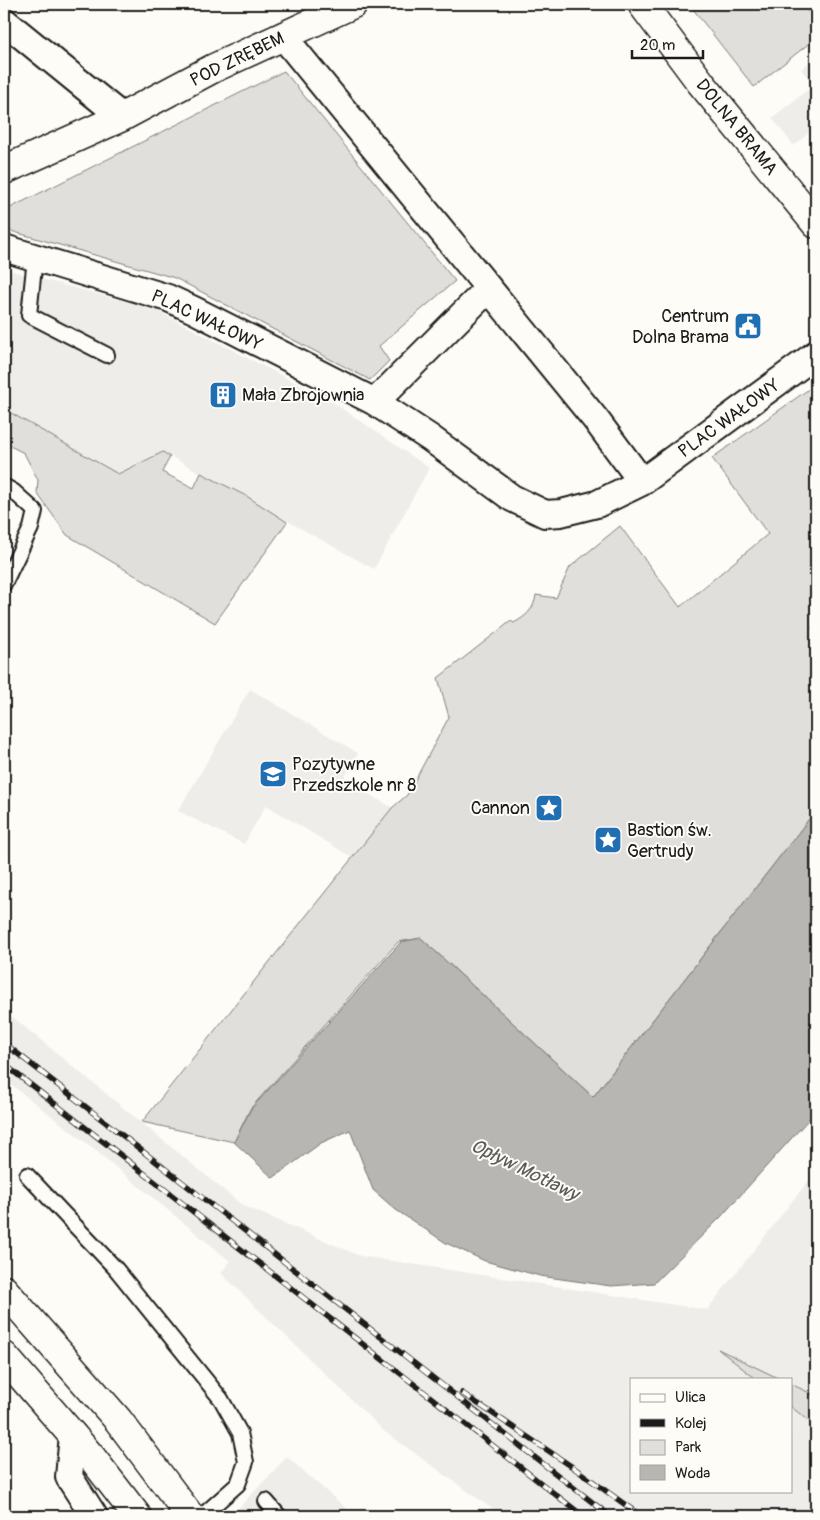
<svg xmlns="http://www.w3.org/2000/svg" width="820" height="1520" viewBox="0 0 820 1520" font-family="Pangolin,sans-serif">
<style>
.built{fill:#eeede9}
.green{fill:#e0dfdb;stroke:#7e7e7c}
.water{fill:#b7b6b2;stroke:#797876}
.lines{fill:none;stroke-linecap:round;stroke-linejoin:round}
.lane-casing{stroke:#1c1c1c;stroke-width:18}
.street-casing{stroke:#1c1c1c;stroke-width:30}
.secondary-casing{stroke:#1c1c1c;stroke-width:31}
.primary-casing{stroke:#1c1c1c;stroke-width:31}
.lane{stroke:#fdfcf7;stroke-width:14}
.street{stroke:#fdfcf7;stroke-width:26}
.secondary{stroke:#fdfcf7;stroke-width:28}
.primary{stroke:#fdfcf7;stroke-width:28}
.rail-casing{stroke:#1c1c1c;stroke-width:5.5}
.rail{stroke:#fdfcf7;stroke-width:4;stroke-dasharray:11;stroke-linecap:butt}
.labels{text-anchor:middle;stroke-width:4;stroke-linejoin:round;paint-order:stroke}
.street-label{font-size:18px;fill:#1c1c1c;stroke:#fdfcf7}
.poi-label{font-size:18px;fill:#1c1c1c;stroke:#fdfcf7;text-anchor:start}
.water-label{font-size:19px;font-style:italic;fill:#5a5a58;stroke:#fdfcf7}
</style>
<rect width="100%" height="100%" fill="#fdfcf7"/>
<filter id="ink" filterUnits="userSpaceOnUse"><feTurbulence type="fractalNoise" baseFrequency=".02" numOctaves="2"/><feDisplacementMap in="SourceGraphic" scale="10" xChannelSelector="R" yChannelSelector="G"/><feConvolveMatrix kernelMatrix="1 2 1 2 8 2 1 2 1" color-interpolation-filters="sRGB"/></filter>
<g filter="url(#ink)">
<!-- built -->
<path class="built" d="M 816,57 L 816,126 L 794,146 L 772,118 L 814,85 L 801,69 Z
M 4,269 L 154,309 L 334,403 L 429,468 L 374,569 L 163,452 L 118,474 L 4,409 Z
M 250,689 L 358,753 L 343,780 L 393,808 L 353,858 L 266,805 L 244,844 L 178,811 Z
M 4,1010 L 242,1205 L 360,1256 L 707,1310 L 816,1171 L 816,1396 L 791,1384 L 791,1379 L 780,1379 L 721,1351 L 756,1379 L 631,1379 L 631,1491 L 791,1491 L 791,1407 L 816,1426 L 816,1516 L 502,1516 L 384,1431 L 221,1273 L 230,1261 L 90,1146 L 4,1079 Z
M 287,1457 L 355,1516 L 231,1516 Z"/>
<!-- green -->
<path class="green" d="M 689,4 L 802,4 L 816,22 L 816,38 L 754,87 Z
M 284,71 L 455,281 L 379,346 L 389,361 L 370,380 L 175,278 L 4,229 L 4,211 Z
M 816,384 L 816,624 L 812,628 L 816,634 L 816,810 L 593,1097 L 421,938 L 398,942 L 250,1109 L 234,1142 L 142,1122 L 392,808 L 407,795 L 449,717 L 438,678 L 511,621 L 514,623 C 526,616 534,610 536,595 L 556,598 L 570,567 L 620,526 L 680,607 L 768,534 L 712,458 Z
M 4,409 L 118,474 L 163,452 L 170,457 L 162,472 L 194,488 L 201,473 L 248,497 L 287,522 L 215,623 L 67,535 L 37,493 L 38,480 L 24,453 L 8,445 L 4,445 Z
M 718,1349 L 780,1379 L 756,1379 Z
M 791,1384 L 816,1396 L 816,1426 L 791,1407 Z"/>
<!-- water -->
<path class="water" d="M 816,810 L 816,1111 L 720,1218 L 654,1283 L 611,1286 L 540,1276 L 485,1261 L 446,1243 L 396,1210 L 373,1190 L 350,1130 L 321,1143 L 273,1178 L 234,1142 L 251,1109 L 401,942 L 421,938 L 593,1097 Z"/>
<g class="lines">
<defs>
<path id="lane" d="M 35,258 L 29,315 L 107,355
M 4,486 L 13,491 L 35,511 L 31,528 L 4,584
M 27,1175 L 116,1269 L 221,1399 L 240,1433 L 246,1462 L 238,1484 L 202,1516
M 266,1501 L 279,1516"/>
<path id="street" d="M 4,21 L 122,117
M 283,36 L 596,420 L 642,482
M 4,248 L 168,298 L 194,310 L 375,402 L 430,438 L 512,498 L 545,514 L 561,513 L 597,504 L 642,482 L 816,354
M 375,402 L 488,289
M 73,1435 L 69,1477 L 94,1516"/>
<path id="secondary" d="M 642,4 L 701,83 L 816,224
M 4,170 L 122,117 L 214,68 L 353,4"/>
<path id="primary" d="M 4,1290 L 118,1420 L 190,1516
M 4,1356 L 93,1459 L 137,1516"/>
</defs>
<!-- lane casing -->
<use href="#lane" class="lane-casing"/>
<!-- street casing -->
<use href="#street" class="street-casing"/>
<!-- secondary casing -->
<use href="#secondary" class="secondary-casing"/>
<!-- primary casing -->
<use href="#primary" class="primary-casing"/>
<!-- lane -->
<use href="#lane" class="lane"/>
<!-- street -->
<use href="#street" class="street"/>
<!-- secondary -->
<use href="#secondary" class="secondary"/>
<!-- primary -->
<use href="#primary" class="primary"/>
<defs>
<path id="rail" d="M 4,1043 L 610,1516
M 4,1064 L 583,1516
M 462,1393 L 574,1468 L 641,1516"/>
</defs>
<!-- rail casing -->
<use href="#rail" class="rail-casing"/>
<!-- rail -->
<use href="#rail" class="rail"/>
</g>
</g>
<!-- icons -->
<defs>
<symbol id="civic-square" viewBox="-11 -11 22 22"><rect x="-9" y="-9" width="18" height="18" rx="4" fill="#1f6fb2" stroke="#fdfcf7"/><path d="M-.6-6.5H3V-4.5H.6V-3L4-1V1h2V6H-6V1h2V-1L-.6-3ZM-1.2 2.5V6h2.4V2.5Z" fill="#fff"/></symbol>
<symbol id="building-square" viewBox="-11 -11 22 22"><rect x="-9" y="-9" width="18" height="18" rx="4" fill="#1f6fb2" stroke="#fdfcf7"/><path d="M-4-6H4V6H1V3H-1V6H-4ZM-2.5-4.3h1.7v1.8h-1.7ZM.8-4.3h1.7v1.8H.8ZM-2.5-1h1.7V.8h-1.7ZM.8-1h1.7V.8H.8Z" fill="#fff"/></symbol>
<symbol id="school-square" viewBox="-11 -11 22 22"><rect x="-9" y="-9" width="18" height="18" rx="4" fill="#1f6fb2" stroke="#fdfcf7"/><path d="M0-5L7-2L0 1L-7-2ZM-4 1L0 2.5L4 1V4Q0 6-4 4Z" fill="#fff"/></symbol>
<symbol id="sight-square" viewBox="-11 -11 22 22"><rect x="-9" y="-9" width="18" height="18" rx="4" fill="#1f6fb2" stroke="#fdfcf7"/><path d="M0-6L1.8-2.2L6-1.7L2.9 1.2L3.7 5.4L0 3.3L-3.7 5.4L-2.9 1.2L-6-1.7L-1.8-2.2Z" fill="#fff"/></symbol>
</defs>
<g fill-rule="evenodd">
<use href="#civic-square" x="732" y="310" width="32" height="32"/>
<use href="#building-square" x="207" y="379" width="32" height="32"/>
<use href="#school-square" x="257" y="758" width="32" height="32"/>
<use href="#sight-square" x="533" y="792" width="32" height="32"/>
<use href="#sight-square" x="592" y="824" width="32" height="32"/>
</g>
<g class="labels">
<!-- street labels -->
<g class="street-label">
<text transform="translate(237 59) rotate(-26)" y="6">POD ZRĘBEM</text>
<text transform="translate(737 127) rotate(51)" y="6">DOLNA BRAMA</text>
<text transform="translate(207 320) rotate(25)" y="6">PLAC WAŁOWY</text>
<text transform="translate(729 418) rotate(-36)" y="6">PLAC WAŁOWY</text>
</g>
<!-- poi labels -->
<g class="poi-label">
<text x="729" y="322" text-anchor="end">Centrum<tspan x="729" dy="21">Dolna Brama</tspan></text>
<text x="242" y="401">Mała Zbrojownia</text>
<text x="292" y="770">Pozytywne<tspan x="292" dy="21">Przedszkole nr 8</tspan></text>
<text x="530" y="814" text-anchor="end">Cannon</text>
<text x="627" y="836">Bastion św.<tspan x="627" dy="21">Gertrudy</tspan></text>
</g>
<!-- water labels -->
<g class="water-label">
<text transform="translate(525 1169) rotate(26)" y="7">Opływ Motławy</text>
</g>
</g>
<!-- margin -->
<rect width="820" height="1520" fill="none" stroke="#fdfcf7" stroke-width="20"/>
<rect x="10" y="10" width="800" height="1500" fill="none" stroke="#1c1c1c" stroke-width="2" filter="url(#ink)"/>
<!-- legend -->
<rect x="630" y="1378" width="162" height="115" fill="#fdfcf7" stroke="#a3a29f"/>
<rect x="640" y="1394" width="25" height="8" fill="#fdfcf7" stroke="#a3a29f"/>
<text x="675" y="1402" font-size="15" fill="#1c1c1c">Ulica</text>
<rect x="640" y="1419" width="25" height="8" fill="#1c1c1c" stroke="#a3a29f"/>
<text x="675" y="1428" font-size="15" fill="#1c1c1c">Kolej</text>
<rect x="640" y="1440" width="25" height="15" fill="#e0dfdb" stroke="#a3a29f"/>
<text x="675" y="1452" font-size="15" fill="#1c1c1c">Park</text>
<rect x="640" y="1465" width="25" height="15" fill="#b7b6b2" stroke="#a3a29f"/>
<text x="675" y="1478" font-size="15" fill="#1c1c1c">Woda</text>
<!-- scale -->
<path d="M632 50v8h71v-8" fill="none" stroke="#1c1c1c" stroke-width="2.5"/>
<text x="640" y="50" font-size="15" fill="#1c1c1c" stroke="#fdfcf7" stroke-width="4" paint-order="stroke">20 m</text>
</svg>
